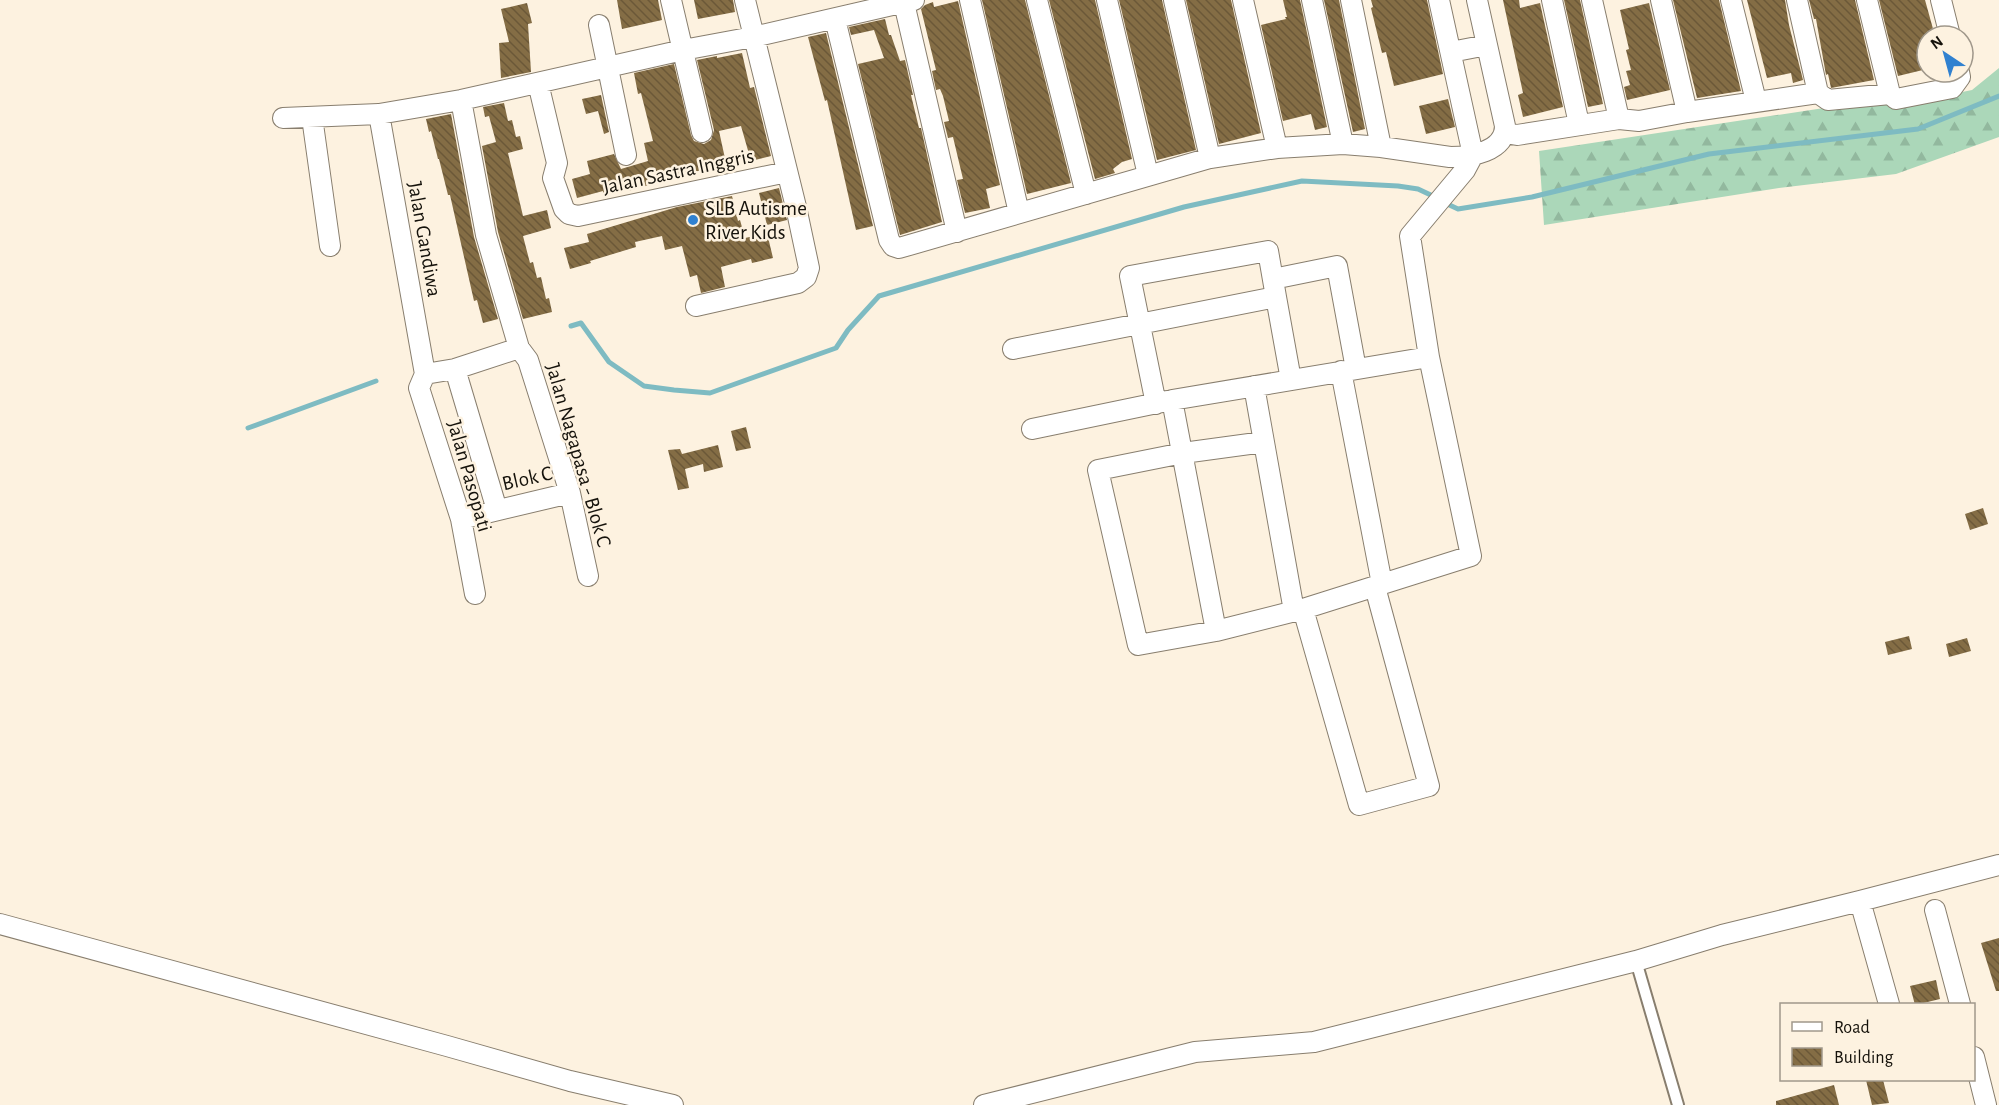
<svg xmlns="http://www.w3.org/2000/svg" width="1999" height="1105" viewBox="0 0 1999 1105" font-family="'Alegreya Sans',sans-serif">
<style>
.forest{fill:url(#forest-firs)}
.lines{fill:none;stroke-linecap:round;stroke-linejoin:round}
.stream{stroke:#7ebbc2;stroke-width:5}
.building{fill:url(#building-back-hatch)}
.service-casing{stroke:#887e6e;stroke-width:14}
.minor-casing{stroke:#887e6e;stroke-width:22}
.service{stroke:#fff;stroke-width:10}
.minor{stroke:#fff;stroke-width:20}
.poi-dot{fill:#3081d0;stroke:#fdf2e0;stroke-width:2}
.labels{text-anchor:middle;stroke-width:5;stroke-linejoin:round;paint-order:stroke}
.street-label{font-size:21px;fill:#15120b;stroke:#fdf2e0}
.poi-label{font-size:21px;fill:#15120b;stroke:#fdf2e0;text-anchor:start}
</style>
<defs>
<pattern id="forest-firs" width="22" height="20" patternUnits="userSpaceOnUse" patternTransform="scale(1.5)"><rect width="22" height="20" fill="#abd7b9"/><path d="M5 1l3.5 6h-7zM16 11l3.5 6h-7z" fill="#92b89e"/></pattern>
<pattern id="building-back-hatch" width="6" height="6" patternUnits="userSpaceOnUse" patternTransform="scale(1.5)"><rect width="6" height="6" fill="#846d45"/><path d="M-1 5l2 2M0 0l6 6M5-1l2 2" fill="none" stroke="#6b5838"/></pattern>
</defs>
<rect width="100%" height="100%" fill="#fdf2e0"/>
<!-- forest -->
<path class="forest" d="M 1999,68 L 1999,137 L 1896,174 L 1779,188 L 1544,225 L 1539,151 L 1870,101 L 1904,104 L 1972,90 Z"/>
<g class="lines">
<!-- stream -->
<path class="stream" d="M 1443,202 L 1458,209 L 1532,197 L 1709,154 L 1918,129 L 1999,96
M 571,326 L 581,323 L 609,362 L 644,386 L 674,390 L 710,393 L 836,348 L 848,330 L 879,296 L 1184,207 L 1302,181 L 1398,186 L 1418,189 L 1435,197
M 248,428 L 376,381"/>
</g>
<!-- building -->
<path class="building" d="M 617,0 L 658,0 L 662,20 L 622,29 Z
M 694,0 L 733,0 L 735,12 L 698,19 Z
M 982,0 L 1025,0 L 1071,183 L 1027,194 Z
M 1049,0 L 1095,0 L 1132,159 L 1122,162 L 1113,169 L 1115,173 L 1095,179 Z
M 1119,0 L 1162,0 L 1196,150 L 1157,160 Z
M 1186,0 L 1231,0 L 1261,133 L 1219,144 Z
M 1283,0 L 1300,0 L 1327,127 L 1315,130 L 1311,114 L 1283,121 L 1261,25 L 1286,19 L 1285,17 L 1287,17 Z
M 1324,0 L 1339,0 L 1365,129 L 1353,132 Z
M 1371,0 L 1427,0 L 1443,74 L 1394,86 L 1386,52 L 1382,53 L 1371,8 L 1373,7 Z
M 1503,0 L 1519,0 L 1520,8 L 1540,3 L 1563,107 L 1523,117 L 1518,95 L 1523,93 Z
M 1564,0 L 1580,0 L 1603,104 L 1588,107 Z
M 1673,0 L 1719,0 L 1741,91 L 1697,98 Z
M 1747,0 L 1785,0 L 1789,25 L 1803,80 L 1793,83 L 1791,73 L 1767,78 Z
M 1809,0 L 1855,0 L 1874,80 L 1831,88 L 1828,74 L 1826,75 L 1816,19 L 1814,19 Z
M 1879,0 L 1925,0 L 1935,36 L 1927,36 L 1927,69 L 1898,76 Z
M 958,1 L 1000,185 L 986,189 L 990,208 L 965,213 L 957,180 L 963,179 L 953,137 L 948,138 L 944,122 L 949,121 L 943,96 L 940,89 L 936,90 L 932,71 L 936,70 L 921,9 L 925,5 L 933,2 L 934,7 Z
M 527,3 L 532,23 L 528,24 L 531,72 L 501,78 L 499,43 L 509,42 L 501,9 Z
M 1649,3 L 1670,90 L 1627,100 L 1624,87 L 1630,85 L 1626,71 L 1631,70 L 1626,50 L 1629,49 L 1620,10 Z
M 885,19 L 889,35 L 891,35 L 900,61 L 905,60 L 913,95 L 911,95 L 919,128 L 921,128 L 942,222 L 900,235 L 858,64 L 884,58 L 874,30 L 851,35 L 849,27 Z
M 826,33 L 873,226 L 856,230 L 827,100 L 825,101 L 808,37 Z
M 742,53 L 750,88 L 754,87 L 771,156 L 751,161 L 741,126 L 719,131 L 726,163 L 628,191 L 627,188 L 603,194 L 603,191 L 577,198 L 572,179 L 590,174 L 587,161 L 614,154 L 621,169 L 648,161 L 644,143 L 653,141 L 641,93 L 638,94 L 634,73 L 674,64 L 691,135 L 694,141 L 704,144 L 711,140 L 714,130 L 697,60 L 717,56 L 717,58 Z
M 601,95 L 609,132 L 604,134 L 598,111 L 586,114 L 582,99 Z
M 1448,99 L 1455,127 L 1426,134 L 1419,106 Z
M 504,103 L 508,121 L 512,120 L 516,137 L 520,136 L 523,149 L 508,153 L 523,216 L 547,210 L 551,228 L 523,236 L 530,263 L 533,262 L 537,278 L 541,277 L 546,299 L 549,298 L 552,312 L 523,319 L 498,232 L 482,146 L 496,142 L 489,116 L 485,117 L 483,107 Z
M 451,114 L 474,237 L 498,319 L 483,323 L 477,300 L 474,301 L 450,195 L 448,195 L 439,159 L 438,159 L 431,131 L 429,132 L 426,119 Z
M 779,188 L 787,220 L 767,225 L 759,193 Z
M 732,196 L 738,221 L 740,220 L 745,238 L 767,233 L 773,258 L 752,263 L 751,259 L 721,267 L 725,287 L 701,293 L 697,275 L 690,277 L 682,246 L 665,250 L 662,236 L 635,242 L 636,247 L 590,261 L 591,263 L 570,269 L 564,248 L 589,242 L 587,234 L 677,207 Z
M 746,427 L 751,448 L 736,451 L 731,431 Z
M 718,445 L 723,467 L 704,472 L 703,464 L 685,469 L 689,488 L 678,490 L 668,450 L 680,449 L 682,454 Z
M 1983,508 L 1988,524 L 1970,530 L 1965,514 Z
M 1909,636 L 1912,649 L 1888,655 L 1885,642 Z
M 1967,638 L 1971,651 L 1949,657 L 1946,644 Z
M 1999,938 L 1999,991 L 1996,991 L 1981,943 Z
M 1936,980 L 1940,999 L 1915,1005 L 1910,986 Z
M 1866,1080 L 1883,1080 L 1889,1103 L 1872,1105 Z
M 1834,1085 L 1839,1105 L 1776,1105 L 1776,1101 Z"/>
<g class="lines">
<defs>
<path id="service" d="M 1636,961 L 1678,1105"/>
<path id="minor" d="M 671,0 L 702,132
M 970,0 L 1019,213
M 1037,0 L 1086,194
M 1107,0 L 1148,175
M 1174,0 L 1210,158
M 1243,0 L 1277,148
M 1312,0 L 1343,144
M 1351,0 L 1381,147
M 1552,0 L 1579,124
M 1592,0 L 1619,119
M 1661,0 L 1687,112
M 1731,0 L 1756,101
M 1797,0 L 1818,93
M 1867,0 L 1890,94
M 1941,0 L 1950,36
M 904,3 L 957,232
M 835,19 L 889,240 L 893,246 L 899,248 L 1210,158 L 1277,148 L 1343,144 L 1381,147 L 1450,157 C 1470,157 1505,152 1505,126 L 1477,0
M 599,25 L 626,155
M 1451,52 L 1487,45
M 538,83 L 557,163 L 553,178 L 564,209 L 569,214 L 578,216 L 787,172
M 461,100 L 486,235 L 519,348 L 528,360 L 570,493 L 588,576
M 379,114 L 425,374
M 312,117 L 330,246
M 283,118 L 379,114 L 461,100 L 683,50 L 753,37 L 914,0
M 1505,133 L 1517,135 L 1619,119 L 1639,121 L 1687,112 L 1818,93 L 1828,100 L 1890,94 L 1896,99 L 1952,88 L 1960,77 L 1959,72
M 1273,279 L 1337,266 L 1356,369
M 696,306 L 798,283 L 806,277 L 809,268 L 796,207 L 745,0
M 1013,349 L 1276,297 L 1291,380
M 1429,357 L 1172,400 L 1216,631 L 1303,609 L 1471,556 L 1429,357 L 1410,236 L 1465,170 L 1473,155 L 1439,0
M 455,369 L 497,510
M 1341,371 L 1382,584
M 425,374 L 419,388 L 461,519 L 475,594
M 425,374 L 455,369 L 519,348
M 1254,386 L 1294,611
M 1156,404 L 1130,276 L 1268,251 L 1276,297
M 1032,429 L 1167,401
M 461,519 L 570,493
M 1303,609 L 1359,805 L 1429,786 L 1375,587
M 1216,631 L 1138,645 L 1098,470 L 1183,453 L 1264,442
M 1860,901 L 1889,1004
M 1935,910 L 1960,1004
M 0,924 L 447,1046 L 570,1081 L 673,1105
M 1974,1057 L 1986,1105
M 984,1105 L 1195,1052 L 1314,1042 L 1636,961 L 1722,935 L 1860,901 L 1999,865"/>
</defs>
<!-- service casing -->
<use href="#service" class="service-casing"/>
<!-- minor casing -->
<use href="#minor" class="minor-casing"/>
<!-- service -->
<use href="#service" class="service"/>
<!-- minor -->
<use href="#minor" class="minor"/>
</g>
<!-- markers -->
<circle class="poi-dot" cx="693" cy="220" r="6"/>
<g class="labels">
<!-- street labels -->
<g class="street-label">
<text transform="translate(678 171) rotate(-12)" y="7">Jalan Sastra Inggris</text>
<text transform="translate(425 239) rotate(80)" y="7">Jalan Gandiwa</text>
<text transform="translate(579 455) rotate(74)" y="7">Jalan Nagapasa - Blok C</text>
<text transform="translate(470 476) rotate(74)" y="7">Jalan Pasopati</text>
<text transform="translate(527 478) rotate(-13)" y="7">Blok C</text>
</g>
<!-- poi labels -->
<g class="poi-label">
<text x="705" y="215">SLB Autisme<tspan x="705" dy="24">River Kids</tspan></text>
</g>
</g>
<!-- legend -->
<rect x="1780" y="1003" width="195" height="78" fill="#fdf2e0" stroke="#a0988b" stroke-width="1.5"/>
<rect x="1792" y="1022" width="30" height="9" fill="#ffffff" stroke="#a0988b" stroke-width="1.5"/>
<text x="1834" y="1033" font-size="18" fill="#15120b">Road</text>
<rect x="1792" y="1048" width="30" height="18" fill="url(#building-back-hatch)" stroke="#a0988b" stroke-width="1.5"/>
<text x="1834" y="1063" font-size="18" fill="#15120b">Building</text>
<!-- north arrow -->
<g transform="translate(1945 54) rotate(324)"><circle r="28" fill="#fdf2e0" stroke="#a0988b" stroke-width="1.5"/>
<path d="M0-4.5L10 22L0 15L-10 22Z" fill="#3081d0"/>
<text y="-9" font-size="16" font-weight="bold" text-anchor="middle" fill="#15120b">N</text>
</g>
</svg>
